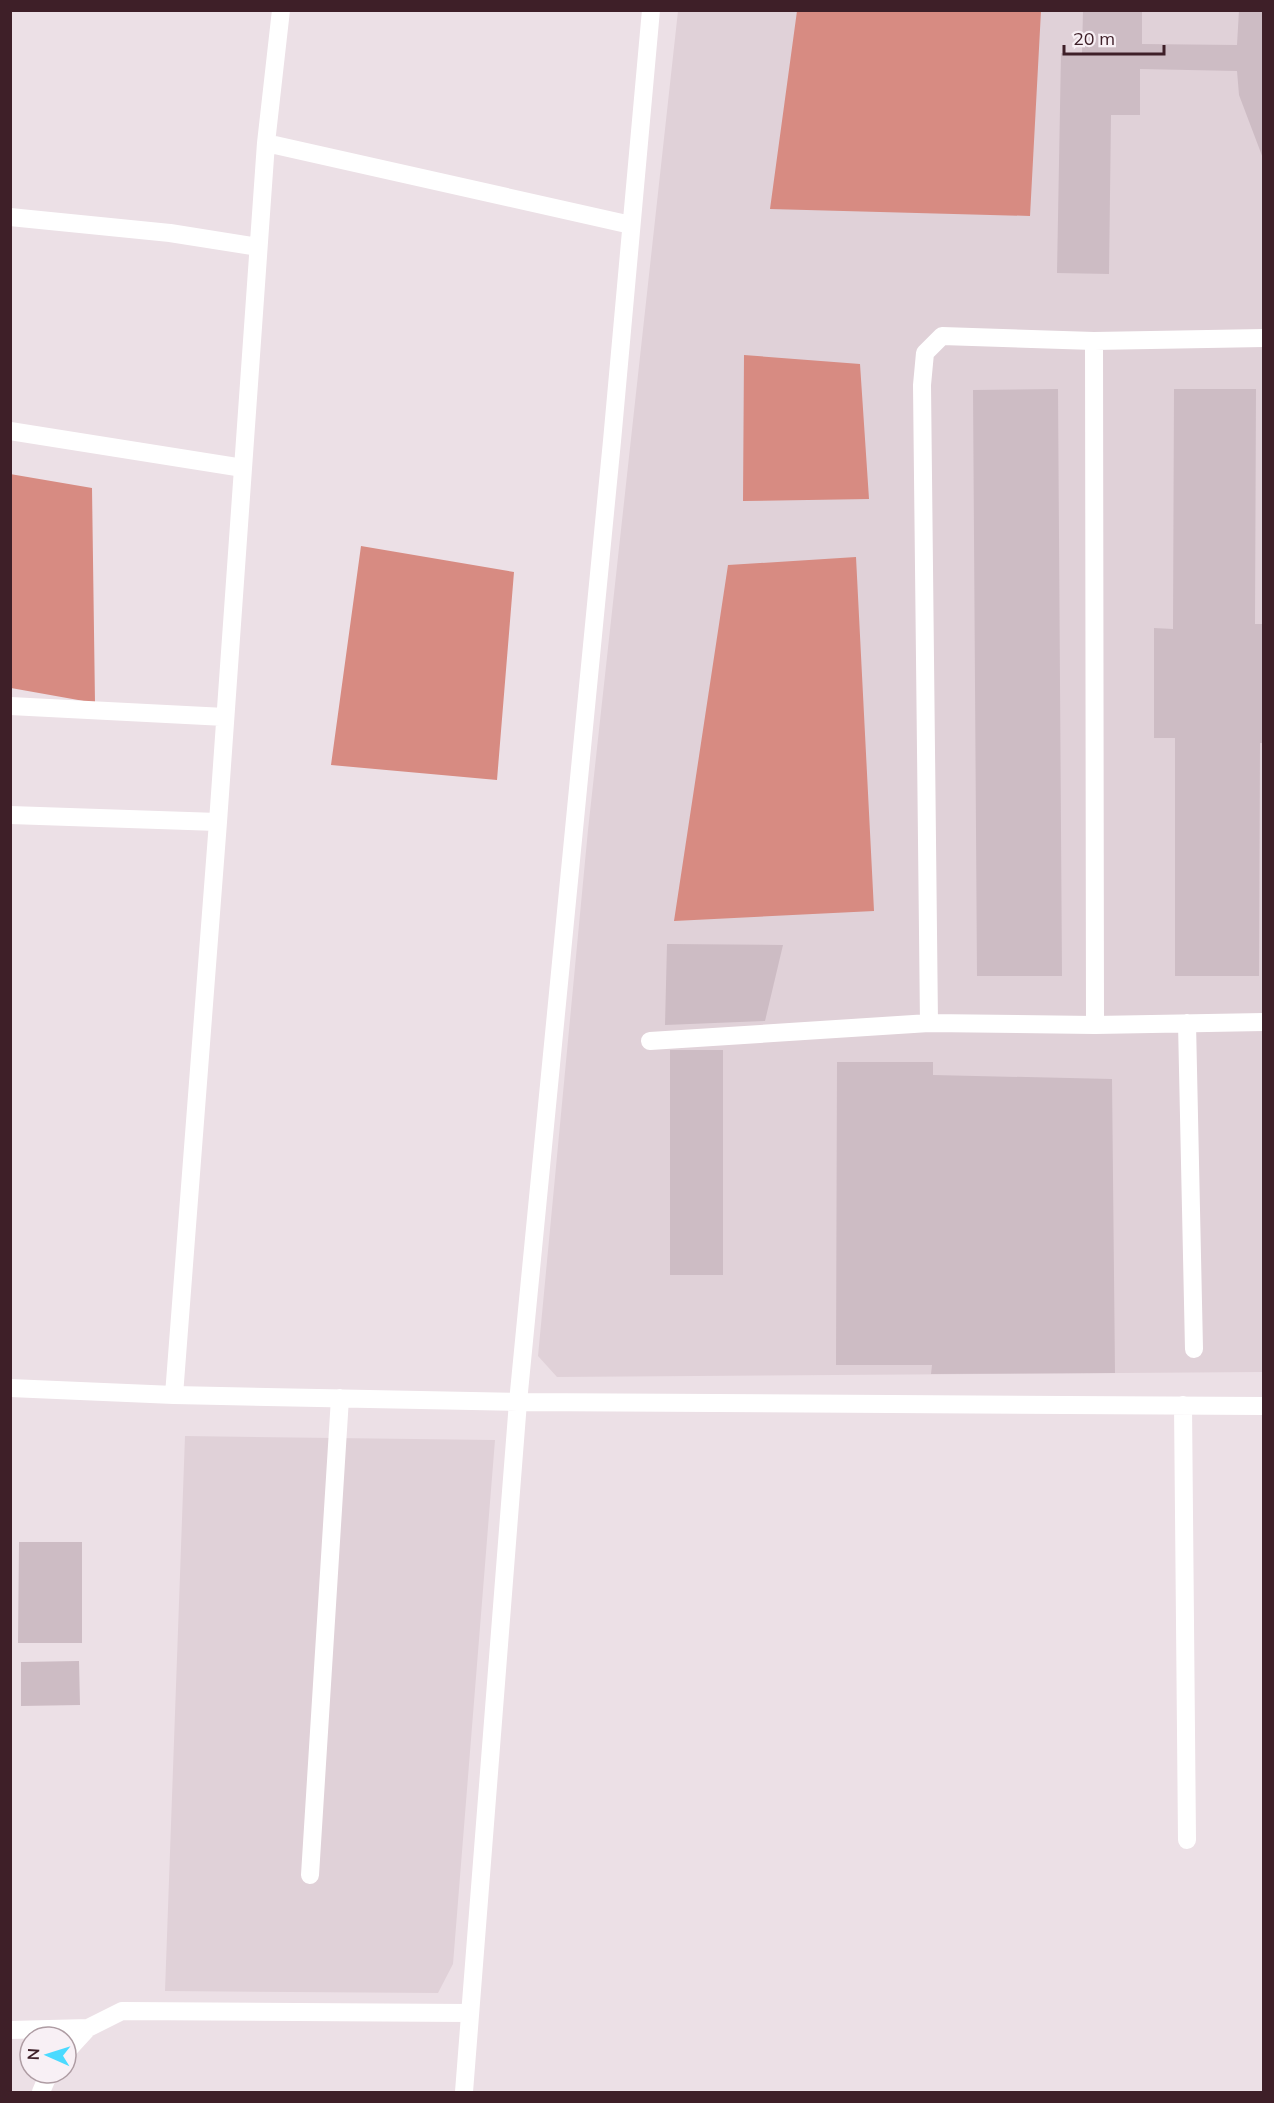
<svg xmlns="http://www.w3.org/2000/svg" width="1274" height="2103" viewBox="0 0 1274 2103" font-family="Mulish,sans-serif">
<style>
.built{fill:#e0d1d8}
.water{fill:#d78b82}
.building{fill:#cdbcc4}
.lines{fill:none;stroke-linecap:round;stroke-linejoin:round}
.minor{stroke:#fff;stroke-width:18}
</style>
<rect width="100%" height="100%" fill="#ece0e6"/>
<!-- built -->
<path class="built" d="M 678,11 L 1263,11 L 1263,1372 L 557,1377 L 538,1356 L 588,830 Z
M 185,1436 L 495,1440 L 453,1964 L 438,1993 L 165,1991 Z"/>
<!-- water -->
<path class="water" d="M 797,11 L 1041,11 L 1030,216 L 770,209 Z
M 744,355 L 860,364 L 869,499 L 743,501 Z
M 10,474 L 92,488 L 95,703 L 11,688 Z
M 361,546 L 514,572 L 497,780 L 331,765 Z
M 856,557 L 874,911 L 674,921 L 728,565 Z"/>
<!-- building -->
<path class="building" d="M 1083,10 L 1142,10 L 1142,44 L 1237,45 L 1239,10 L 1264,10 L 1264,161 L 1239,95 L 1237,71 L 1140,69 L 1140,115 L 1111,115 L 1109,274 L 1057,273 L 1061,53 L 1082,54 Z
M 1058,389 L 1062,976 L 977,976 L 973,390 Z
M 1174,389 L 1256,389 L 1255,624 L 1264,624 L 1264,743 L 1260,743 L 1259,976 L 1175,976 L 1175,738 L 1154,738 L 1154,628 L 1173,629 Z
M 667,944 L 783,945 L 765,1021 L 665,1025 Z
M 670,1050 L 723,1050 L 723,1275 L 670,1275 Z
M 837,1062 L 933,1062 L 933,1075 L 1112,1079 L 1115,1373 L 931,1374 L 932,1365 L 836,1365 Z
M 19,1542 L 82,1542 L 82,1643 L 18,1643 Z
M 79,1661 L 80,1705 L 21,1706 L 21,1662 Z"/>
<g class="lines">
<!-- minor -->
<path class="minor" d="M 281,10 L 266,143 L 218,822 L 174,1395 L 518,1402 L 1264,1406
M 266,143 L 631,225
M 10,217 L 170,233 L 258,247
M 10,431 L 243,468
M 10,706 L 225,717
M 10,815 L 218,822
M 929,1023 L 922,385 L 925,353 L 942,336 L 1094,341 L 1264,338
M 1187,1023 L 1194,1349
M 1095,1025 L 1264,1022
M 650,1041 L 929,1023 L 1095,1025 L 1094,341
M 10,1388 L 174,1395
M 1183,1405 L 1187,1840
M 310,1875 L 340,1398
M 10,2030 L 88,2028
M 66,2052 L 88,2028 L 122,2011 L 469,2013
M 41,2092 L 49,2073
M 464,2092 L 518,1402 L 612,441 L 651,10"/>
</g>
<!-- border -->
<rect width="1274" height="2103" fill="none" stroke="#3e1f28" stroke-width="24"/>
<!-- north arrow -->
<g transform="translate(48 2055) rotate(273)"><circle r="28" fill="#f8f0f5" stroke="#ae9ca3" stroke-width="1.5"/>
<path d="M0-4.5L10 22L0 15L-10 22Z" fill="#4bdaff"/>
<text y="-9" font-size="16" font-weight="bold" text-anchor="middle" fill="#3e1f28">N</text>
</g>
<!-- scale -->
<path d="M1064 45v9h100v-9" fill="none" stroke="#3e1f28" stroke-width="3"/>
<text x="1073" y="45" font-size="18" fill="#3e1f28" stroke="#f8f0f5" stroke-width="4.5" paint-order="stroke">20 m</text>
</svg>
